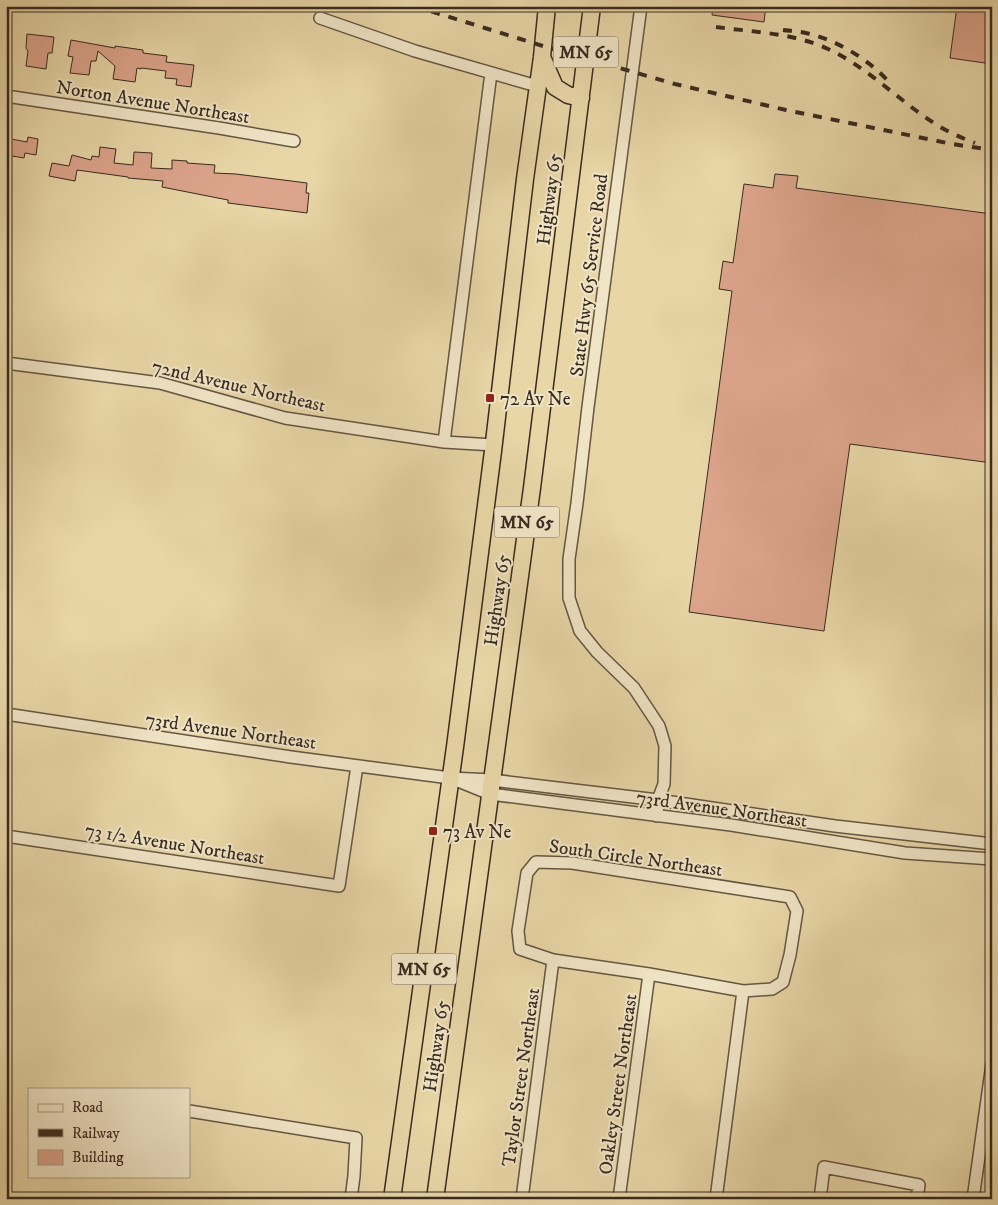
<svg xmlns="http://www.w3.org/2000/svg" width="998" height="1205" viewBox="0 0 998 1205" font-family="'IM FELL DW Pica',serif">
<style>
.building{fill:#dca48b;stroke:#392b20}
.lines{fill:none;stroke-linecap:round;stroke-linejoin:round}
.minor-casing{stroke:#655642;stroke-width:14}
.highway-casing{stroke:#392b20;stroke-width:19}
.minor{stroke:#f0e4c6;stroke-width:11}
.highway{stroke:#e8d6a7;stroke-width:16}
.rail{stroke:#392b20;stroke-width:4;stroke-dasharray:9 9;stroke-linecap:butt}
.poi-dot{fill:#8f2418;stroke:#f0e4c6;stroke-width:2}
.labels{text-anchor:middle;stroke-width:4;stroke-linejoin:round;paint-order:stroke}
.shield{fill:#f0e4c6;stroke:#706252;stroke-width:1}
.shield-label{font-size:18px;font-weight:bold;fill:#392b20}
.street-label{font-size:19px;fill:#392b20;stroke:#f0e4c6}
.poi-label{font-size:19px;fill:#392b20;stroke:#f0e4c6;text-anchor:start}
</style>
<rect width="100%" height="100%" fill="#e8d6a7"/>
<filter id="stains"><feTurbulence type="fractalNoise" baseFrequency=".004" numOctaves="4"/><feColorMatrix values="0 0 0 0 .2 0 0 0 0 .09 0 0 0 0 .02 0 0 0 .5 -.17"/></filter>
<radialGradient id="worn" r=".72"><stop offset=".6" stop-color="#630" stop-opacity="0"/><stop offset="1" stop-color="#630" stop-opacity=".3"/></radialGradient>
<!-- building -->
<path class="building" d="M 713,6 L 766,6 L 764,22 L 712,15 Z
M 957,6 L 992,6 L 992,64 L 950,58 Z
M 27,34 L 54,37 L 52,53 L 48,53 L 46,69 L 26,66 L 28,51 L 26,48 Z
M 71,40 L 115,48 L 115,46 L 143,50 L 143,53 L 167,56 L 166,62 L 194,65 L 191,87 L 176,85 L 177,79 L 165,78 L 166,71 L 141,68 L 141,69 L 137,68 L 135,82 L 113,79 L 115,66 L 98,51 L 96,61 L 91,61 L 89,75 L 70,73 L 73,57 L 68,56 Z
M 28,137 L 38,139 L 36,155 L 25,153 L 24,158 L 6,155 L 6,138 L 27,142 Z
M 100,147 L 116,149 L 114,163 L 133,165 L 134,152 L 152,153 L 151,168 L 172,169 L 172,160 L 187,161 L 187,163 L 215,165 L 214,173 L 236,174 L 307,183 L 306,193 L 309,193 L 307,213 L 228,203 L 228,200 L 162,187 L 163,181 L 128,178 L 128,177 L 77,170 L 75,181 L 49,176 L 52,163 L 69,166 L 72,155 L 91,160 L 92,156 L 99,157 Z
M 775,174 L 798,176 L 796,188 L 992,214 L 992,463 L 850,444 L 824,631 L 689,612 L 732,291 L 719,289 L 723,261 L 733,263 L 744,184 L 773,188 Z"/>
<g class="lines">
<defs>
<path id="minor" d="M 641,6 L 588,407 L 577,503 L 569,559 L 569,598 L 580,631 L 597,652 L 634,688 L 659,726 L 665,746 L 664,784 L 658,800 L 657,816
M 320,18 L 415,51 L 537,86
M 6,96 L 219,128 L 294,141
M 6,363 L 160,383 L 285,418 L 444,442 L 494,445
M 444,442 L 491,73
M 6,714 L 291,757 L 450,778 L 492,780 L 658,800 L 835,826 L 992,844
M 458,781 L 490,794 L 731,825 L 905,853 L 992,859
M 6,836 L 339,886 L 357,766
M 536,862 L 572,863 L 790,897 L 797,911 L 790,955 L 783,982 L 772,989 L 743,991 L 649,974 L 553,960 L 520,949 L 518,931 L 527,873 Z
M 189,1111 L 356,1138 L 354,1176 L 351,1199
M 522,1199 L 553,960
M 619,1199 L 649,974
M 716,1199 L 743,991
M 820,1199 L 824,1167 L 919,1185 L 917,1199
M 973,1199 L 992,1064"/>
<path id="highway" d="M 542,57 L 555,87 L 568,95 L 581,98
M 392,1199 L 455,747 L 493,451 L 525,179 L 542,57 L 547,6
M 435,1199 L 532,488 L 592,6"/>
</defs>
<!-- minor casing -->
<use href="#minor" class="minor-casing"/>
<!-- highway casing -->
<use href="#highway" class="highway-casing"/>
<!-- minor -->
<use href="#minor" class="minor"/>
<!-- highway -->
<use href="#highway" class="highway"/>
<!-- rail -->
<path class="rail" d="M 414,6 L 543,46 L 675,84 L 786,110 L 952,144 L 992,150
M 716,27 C 753,32 794,33 828,49 C 869,68 900,102 937,125 C 950,133 962,138 975,143
M 783,30 C 790,31 798,31 806,33 C 835,39 868,59 888,81"/>
</g>
<!-- markers -->
<g class="poi-dot">
<rect x="485" y="393" width="10" height="10" rx="2.5"/>
<rect x="428" y="826" width="10" height="10" rx="2.5"/>
</g>
<g class="labels">
<!-- shield labels -->
<g class="shield">
<rect x="553.5" y="36.5" width="65" height="31" rx="4"/>
<rect x="494.5" y="506.5" width="65" height="31" rx="4"/>
<rect x="391.5" y="953.5" width="65" height="31" rx="4"/>
</g>
<g class="shield-label">
<text x="586" y="58">MN 65</text>
<text x="527" y="528">MN 65</text>
<text x="424" y="975">MN 65</text>
</g>
<!-- street labels -->
<g class="street-label">
<text transform="translate(153 101) rotate(9)" y="7">Norton Avenue Northeast</text>
<text transform="translate(548 199) rotate(-83)" y="7">Highway 65</text>
<text transform="translate(588 275) rotate(-83)" y="7">State Hwy 65 Service Road</text>
<text transform="translate(239 385) rotate(13)" y="7">72nd Avenue Northeast</text>
<text transform="translate(496 600) rotate(-82)" y="7">Highway 65</text>
<text transform="translate(231 730) rotate(8)" y="7">73rd Avenue Northeast</text>
<text transform="translate(722 808) rotate(8)" y="7">73rd Avenue Northeast</text>
<text transform="translate(175 843) rotate(9)" y="7">73 1/2 Avenue Northeast</text>
<text transform="translate(636 857) rotate(8)" y="7">South Circle Northeast</text>
<text transform="translate(435 1046) rotate(-82)" y="7">Highway 65</text>
<text transform="translate(520 1077) rotate(-82)" y="7">Taylor Street Northeast</text>
<text transform="translate(617 1084) rotate(-82)" y="7">Oakley Street Northeast</text>
</g>
<!-- poi labels -->
<g class="poi-label">
<text x="500" y="405">72 Av Ne</text>
<text x="443" y="838">73 Av Ne</text>
</g>
</g>
<!-- margin -->
<rect width="998" height="1205" fill="none" stroke="#e8d6a7" stroke-width="25"/>
<rect x="8" y="8" width="983" height="1190" fill="none" stroke="#392b20" stroke-width="2.5"/>
<rect x="12" y="12" width="973" height="1180" fill="none" stroke="#392b20"/>
<!-- legend -->
<rect x="28" y="1088" width="162" height="90" fill="#f0e4c6" stroke="#a79a84"/>
<rect x="38" y="1104" width="25" height="8" fill="#f0e4c6" stroke="#a79a84"/>
<text x="72" y="1112" font-size="15" fill="#392b20">Road</text>
<rect x="38" y="1129" width="25" height="8" fill="#392b20" stroke="#a79a84"/>
<text x="72" y="1138" font-size="15" fill="#392b20">Railway</text>
<rect x="38" y="1150" width="25" height="15" fill="#dca48b" stroke="#a79a84"/>
<text x="72" y="1162" font-size="15" fill="#392b20">Building</text>
<rect width="100%" height="100%" filter="url(#stains)"/>
<rect width="100%" height="100%" fill="url(#worn)"/>
</svg>
